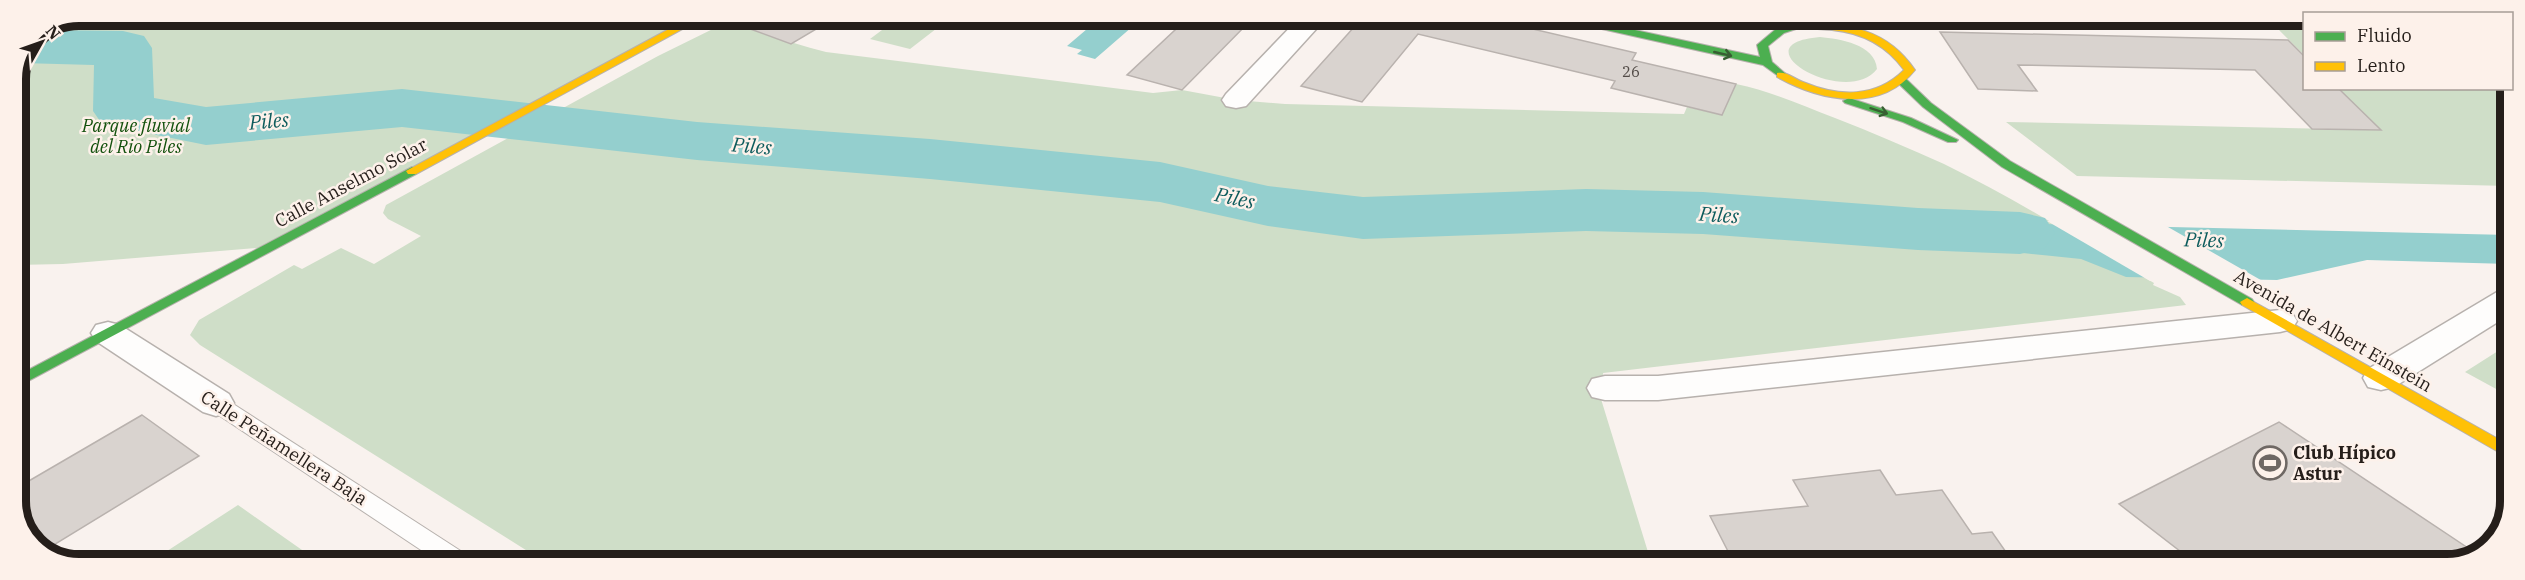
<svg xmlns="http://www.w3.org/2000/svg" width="2525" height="580" viewBox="0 0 2525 580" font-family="'IBM Plex Serif',serif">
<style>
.green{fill:#cfdec8}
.water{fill:#94cfce}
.pier{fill:#f9f2ee}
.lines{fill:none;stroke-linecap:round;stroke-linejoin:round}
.river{fill:#94cfce;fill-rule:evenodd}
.building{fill:#d9d3cf;stroke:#b9b2ae;stroke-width:1.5}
.lane-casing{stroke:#b7b1ad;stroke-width:2}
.street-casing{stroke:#b7b1ad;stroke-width:3}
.fast-casing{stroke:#b7b1ad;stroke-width:2}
.slow-casing{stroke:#b7b1ad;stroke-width:2}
.lane{fill:#fefdfc;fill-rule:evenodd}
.street{fill:#fefdfc;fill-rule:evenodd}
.fast{fill:#4caf50;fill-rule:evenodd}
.slow{fill:#ffc107;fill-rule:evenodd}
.oneway{stroke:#375f32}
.labels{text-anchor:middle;stroke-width:5;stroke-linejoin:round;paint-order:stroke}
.number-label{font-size:15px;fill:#524b47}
.park-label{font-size:18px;font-style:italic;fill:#13510d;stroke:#fdf1ea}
.street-label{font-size:18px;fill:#251e1a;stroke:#fdf1ea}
.poi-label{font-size:18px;font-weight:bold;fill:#251e1a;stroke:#fdf1ea;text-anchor:start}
.water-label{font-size:20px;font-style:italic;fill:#0e5c5d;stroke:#fdf1ea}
.rim{fill:none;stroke:#251e1a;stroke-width:8}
</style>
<rect width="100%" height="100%" fill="#f9f2ee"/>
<!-- green -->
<path class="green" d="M 78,15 L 694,15 L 268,247 L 63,264 L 15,265 L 15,78 L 34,33 Z
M 902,15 L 954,15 L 910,49 L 870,39 Z
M 2251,16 L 2304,16 L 2304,55 L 2279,30 Z
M 725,23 C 759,29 792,44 826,52 L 1153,93 L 1182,90 L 1236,100 L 1285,104 L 1684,114 L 1687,107 L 1721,115 L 1736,84 C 1770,91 1802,105 1835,118 C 1871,132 1908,148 1944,164 C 2016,199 2085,243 2154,283 L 2153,285 L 2180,297 L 2186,305 L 1603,373 L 1605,388 L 1601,399 L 1652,565 L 548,564 L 200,345 L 190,335 L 199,320 L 294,265 L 302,269 L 341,248 L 374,264 L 421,236 L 388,219 L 383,213 L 386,205 L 658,56 Z
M 1820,37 C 1840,39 1875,44 1877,69 C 1846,109 1735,44 1820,37 Z
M 2338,89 L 2509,89 L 2509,186 L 2077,176 L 2006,122 L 2380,130 Z
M 2509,344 L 2509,396 L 2465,372 Z
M 238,505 L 312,557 L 303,564 L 147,564 Z"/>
<!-- water -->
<path class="water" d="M 1081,16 L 1122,16 L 1140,20 L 1095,59 L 1077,54 L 1082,50 L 1067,46 L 1087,29 L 1071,24 Z
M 2002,223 L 2509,235 L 2509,264 L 2367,260 L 2277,280 L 2126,277 L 2081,259 L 2023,253 L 1918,229 Z"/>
<!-- pier -->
<path class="pier" d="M 2047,221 L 2161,223 L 2266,283 L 2150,281 Z"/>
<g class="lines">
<!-- river -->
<path class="river" d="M 43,30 L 123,31 L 144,36 L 152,48 L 154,98 L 206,107 L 402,89 L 697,122 L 930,139 L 1160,162 L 1268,186 L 1363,197 L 1586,189 L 1703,192 L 1918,208 L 2020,212 L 2045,218 L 2055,233 L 2045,248 L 2020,254 L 1918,250 L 1703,234 L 1586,231 L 1363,239 L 1268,226 L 1160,202 L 930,179 L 697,160 L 402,127 L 206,145 L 102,124 L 93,111 L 94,65 L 21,63 L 34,33 Z"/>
</g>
<!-- building -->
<path class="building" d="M 766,15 L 840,15 L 791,44 L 745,27 Z
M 1190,16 L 1255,16 L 1182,90 L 1127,75 Z
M 1364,16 L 1419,16 L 1428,18 L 1430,16 L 1477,16 L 1636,53 L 1632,60 L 1736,84 L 1722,115 L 1611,88 L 1615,81 L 1418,34 L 1362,102 L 1301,86 Z
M 1940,32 L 2288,40 L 2304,56 L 2304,88 L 2338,88 L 2381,130 L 2312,129 L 2255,70 L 2018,65 L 2037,91 L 1978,89 Z
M 142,415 L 199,456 L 44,551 L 31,544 L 16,510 L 15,489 Z
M 2279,422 L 2477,554 L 2447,565 L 2198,565 L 2119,504 Z
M 1880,470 L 1896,495 L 1942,490 L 1972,534 L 1992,532 L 2015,565 L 1735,565 L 1710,516 L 1808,506 L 1793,480 Z"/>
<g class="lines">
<defs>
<path id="lane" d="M 216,395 L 224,398 L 470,557 L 473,564 L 442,564 L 208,408 L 205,403 L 208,398 Z"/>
<path id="street" d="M 1301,16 L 1328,16 L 1246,106 L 1236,108 L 1226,106 L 1222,100 L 1226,94 Z
M 2509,289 L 2509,315 L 2394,387 L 2381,390 L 2368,387 L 2363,378 L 2368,369 L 2497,292 Z
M 2280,310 L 2292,313 L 2297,321 L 2292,329 L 2280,332 L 1658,400 L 1605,400 L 1592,397 L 1587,388 L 1592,379 L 1605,376 L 1658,376 Z
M 108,322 L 120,325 L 229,394 L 234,403 L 229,412 L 216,416 L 203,412 L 96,341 L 91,333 L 96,325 Z"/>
<path id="fast" d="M 1552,16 L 1570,16 L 1760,57 L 1757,45 L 1776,29 L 1803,22 L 1808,25 L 1784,33 L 1768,46 L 1772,62 L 1787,75 L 1781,78 L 1763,65 L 1557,19 Z
M 1902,78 L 1906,79 L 1931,103 L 2010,161 L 2252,299 L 2254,302 L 2252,305 L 2242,305 L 2002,167 L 1923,107 L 1898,83 L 1896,81 Z
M 1849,98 L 1911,118 L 1958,140 L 1956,142 L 1948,142 L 1903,122 L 1845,103 L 1843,101 Z
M 412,167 L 418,171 L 416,174 L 15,388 L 15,377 Z"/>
<path id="slow" d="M 695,15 L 708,15 L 416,174 L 408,174 L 406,171 Z
M 1803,22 C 1850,24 1887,29 1915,70 C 1880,114 1820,101 1777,77 L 1777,73 C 1787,71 1794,79 1803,82 C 1839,97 1876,98 1904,70 C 1886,45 1862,33 1832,30 C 1821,29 1810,29 1799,27 L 1798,25 Z
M 2247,298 L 2509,445 L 2509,458 L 2242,305 L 2240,302 Z"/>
</defs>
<!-- lane casing -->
<use href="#lane" class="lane-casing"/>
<!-- street casing -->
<use href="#street" class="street-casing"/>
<!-- fast casing -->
<use href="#fast" class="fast-casing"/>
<!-- slow casing -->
<use href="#slow" class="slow-casing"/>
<!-- lane -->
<use href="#lane" class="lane"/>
<!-- street -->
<use href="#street" class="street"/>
<!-- fast -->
<use href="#fast" class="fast"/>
<!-- slow -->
<use href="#slow" class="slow"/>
</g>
<!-- one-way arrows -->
<defs><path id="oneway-shaft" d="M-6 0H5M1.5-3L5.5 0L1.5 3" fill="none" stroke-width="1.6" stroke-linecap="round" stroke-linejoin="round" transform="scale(1.5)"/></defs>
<g class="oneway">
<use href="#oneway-shaft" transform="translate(1723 54) rotate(13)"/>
<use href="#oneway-shaft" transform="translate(1879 111) rotate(18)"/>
</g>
<!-- icons -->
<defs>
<symbol id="stadium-ring" viewBox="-11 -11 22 22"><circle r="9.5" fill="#fdf1ea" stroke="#6f6864" stroke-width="1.5"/><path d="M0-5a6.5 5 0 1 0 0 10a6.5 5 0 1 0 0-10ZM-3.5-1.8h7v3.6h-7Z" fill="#6f6864"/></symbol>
</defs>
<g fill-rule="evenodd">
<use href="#stadium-ring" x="2251" y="444" width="38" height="38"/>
</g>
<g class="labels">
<!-- number labels -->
<g class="number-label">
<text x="1631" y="77">26</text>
</g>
<!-- park labels -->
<g class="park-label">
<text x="136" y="132">Parque fluvial<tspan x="136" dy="21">del Rio Piles</tspan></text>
</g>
<!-- street labels -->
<g class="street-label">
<text transform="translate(351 183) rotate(-28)" y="6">Calle Anselmo Solar</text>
<text transform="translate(2333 331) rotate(30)" y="6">Avenida de Albert Einstein</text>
<text transform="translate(284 448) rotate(33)" y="6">Calle Peñamellera Baja</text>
</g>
<!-- poi labels -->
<g class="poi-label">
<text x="2293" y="459">Club Hípico<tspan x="2293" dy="21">Astur</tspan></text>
</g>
<!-- water labels -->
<g class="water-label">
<text transform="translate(269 121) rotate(-5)" y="7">Piles</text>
<text transform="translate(752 146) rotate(5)" y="7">Piles</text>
<text transform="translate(1235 198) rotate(12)" y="7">Piles</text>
<text transform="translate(1719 215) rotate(4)" y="7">Piles</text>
<text transform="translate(2204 240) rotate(2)" y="7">Piles</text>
</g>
</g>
<!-- crop -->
<path d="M0 0H2525V580H0ZM79 26H2447A53 53 0 0 1 2500 79V501A53 53 0 0 1 2447 554H79A53 53 0 0 1 26 501V79A53 53 0 0 1 79 26Z" fill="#fdf1ea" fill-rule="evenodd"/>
<path class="rim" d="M79 26H2447A53 53 0 0 1 2500 79V501A53 53 0 0 1 2447 554H79A53 53 0 0 1 26 501V79A53 53 0 0 1 79 26Z"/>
<!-- legend -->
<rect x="2303" y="12" width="210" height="78" fill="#fdf1ea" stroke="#a79d97" stroke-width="1.5"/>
<rect x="2315" y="32" width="30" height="9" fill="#4caf50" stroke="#a79d97" stroke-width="1.5"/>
<text x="2357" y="42" font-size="18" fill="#251e1a">Fluido</text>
<rect x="2315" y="62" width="30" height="9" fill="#ffc107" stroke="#a79d97" stroke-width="1.5"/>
<text x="2357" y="72" font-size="18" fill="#251e1a">Lento</text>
<!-- north arrow -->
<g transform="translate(42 42) rotate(50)" stroke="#fdf1ea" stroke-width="4.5" paint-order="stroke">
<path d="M0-4.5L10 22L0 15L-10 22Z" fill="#251e1a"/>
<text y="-9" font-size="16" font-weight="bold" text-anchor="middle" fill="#251e1a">N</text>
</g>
</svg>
